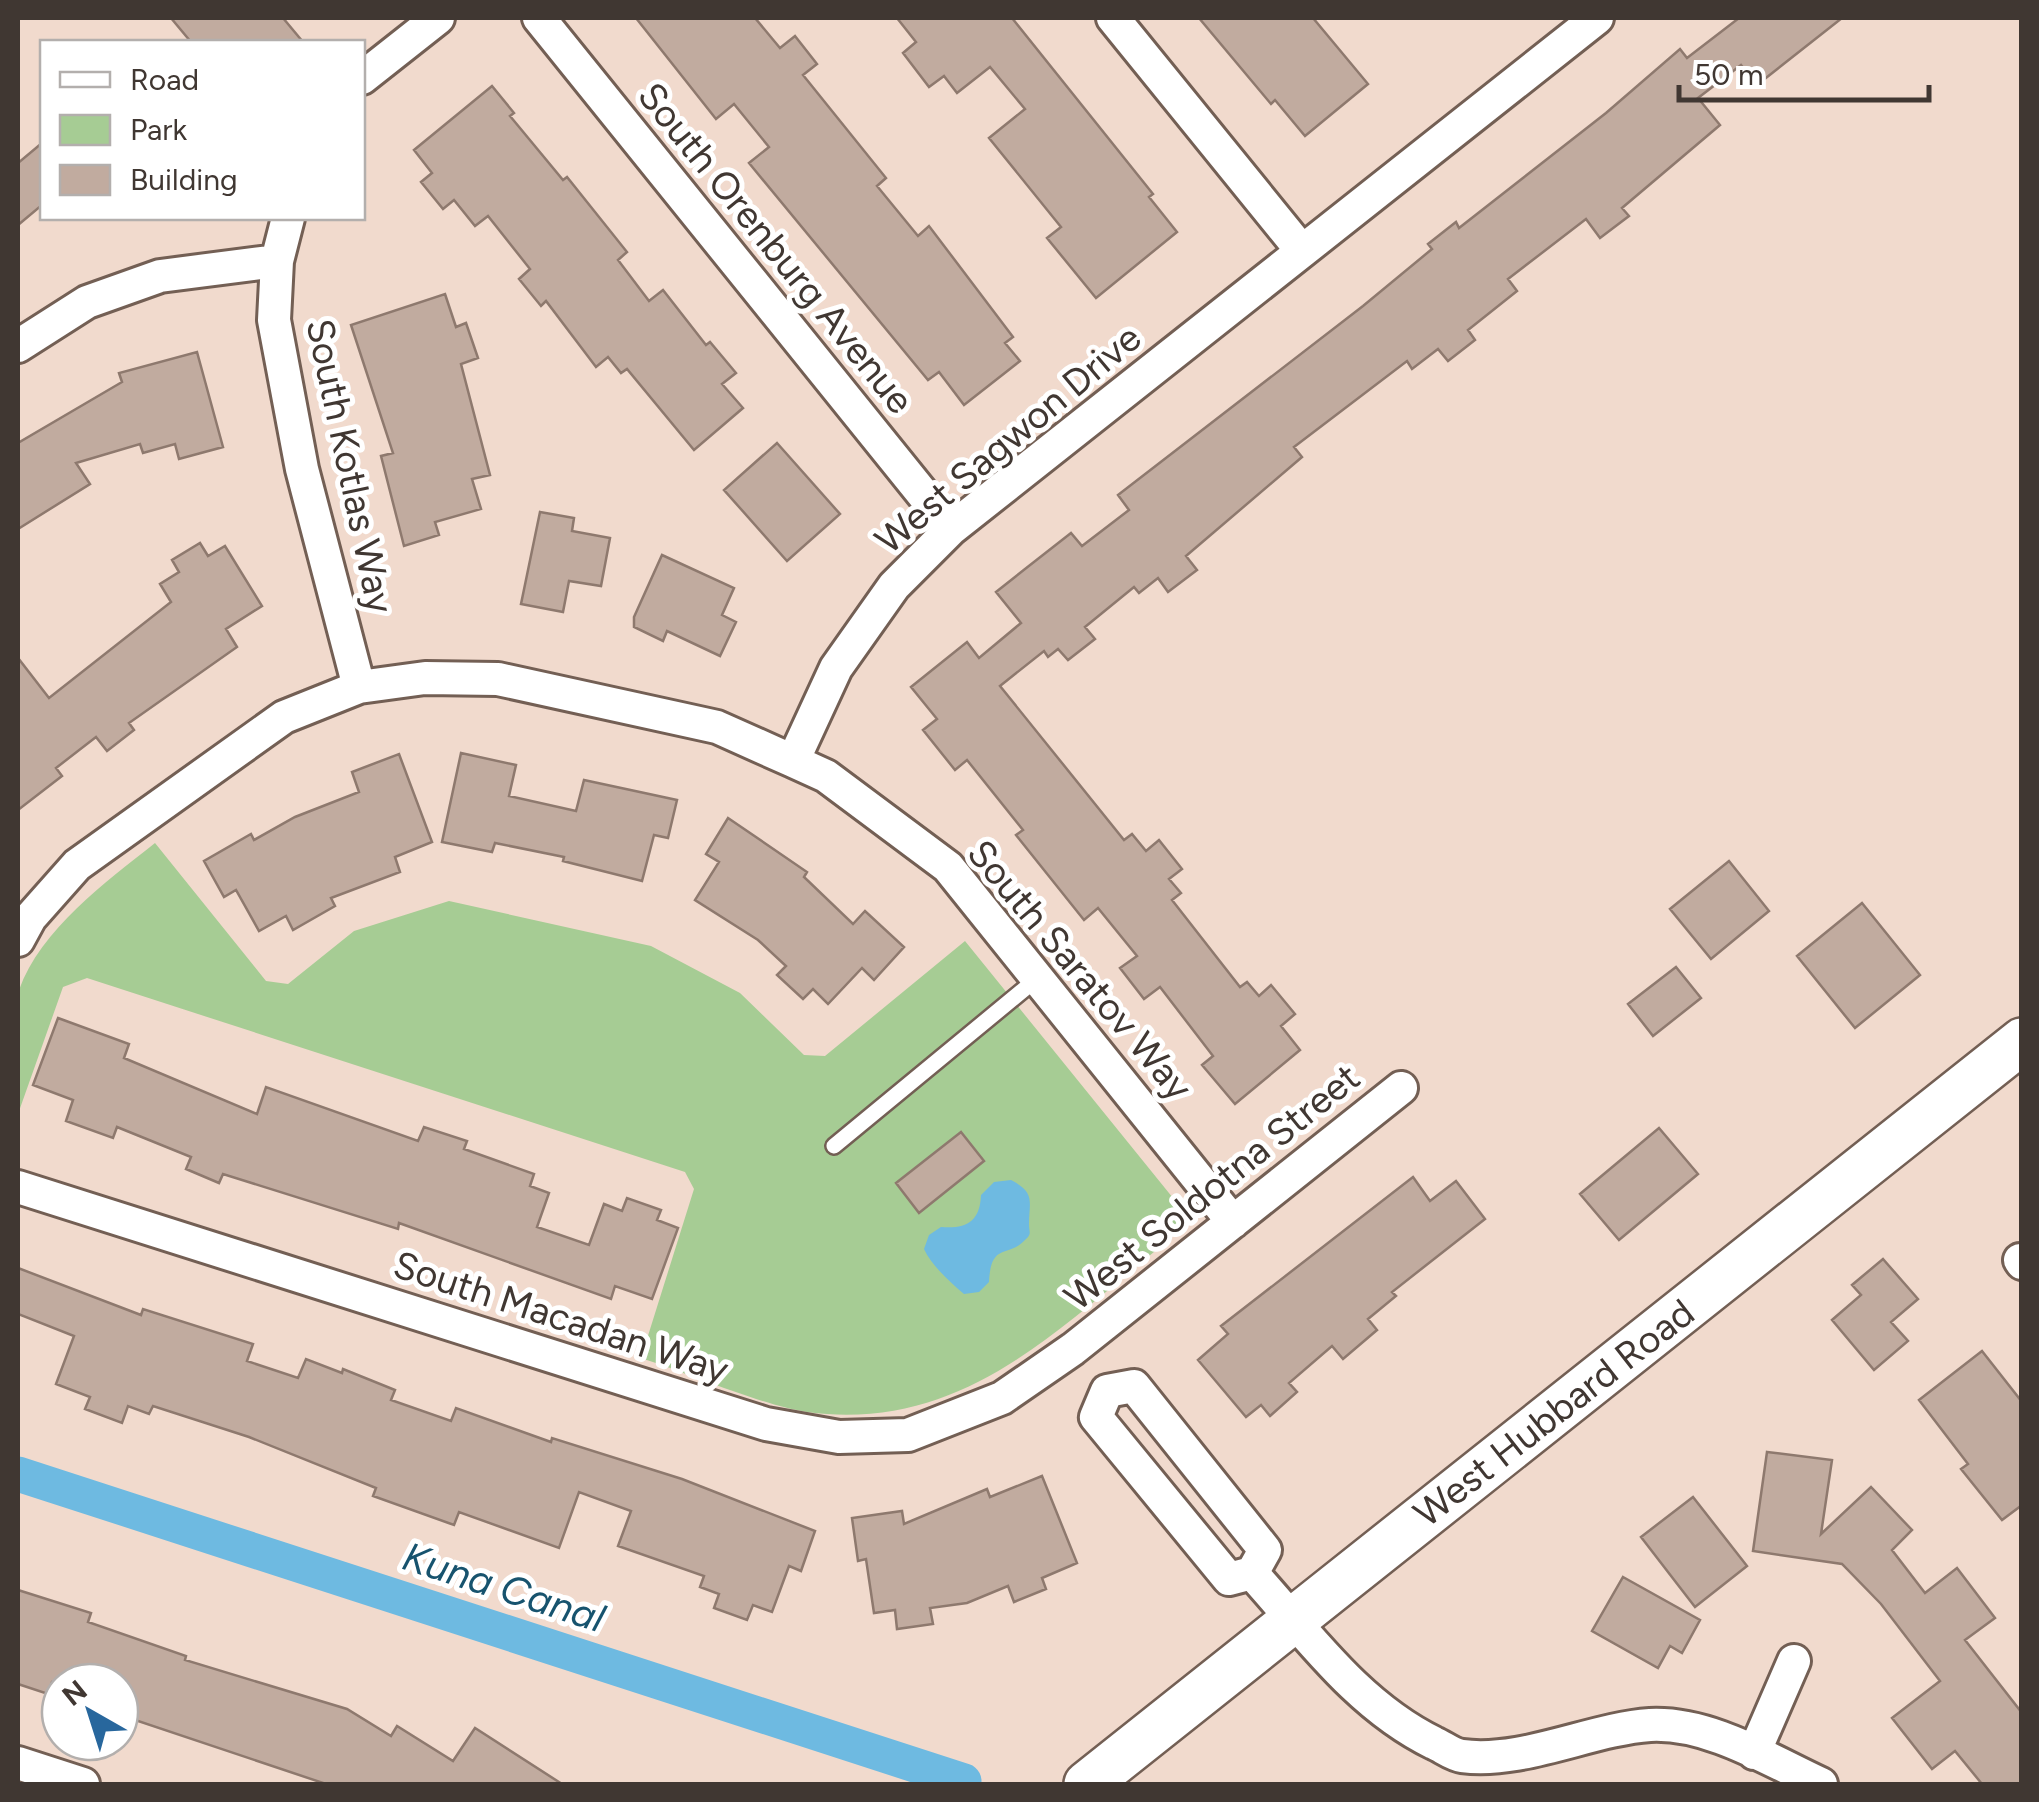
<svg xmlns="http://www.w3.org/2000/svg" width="2039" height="1802" viewBox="0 0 2039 1802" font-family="Figtree,sans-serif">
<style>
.green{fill:#a6cc94}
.water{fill:#6ebae1}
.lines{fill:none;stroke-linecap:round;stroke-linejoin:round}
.canal{stroke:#6ebae1;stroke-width:35}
.building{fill:#c1ab9f;stroke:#8e796e;stroke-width:2.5}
.lane-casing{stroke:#735f54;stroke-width:20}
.street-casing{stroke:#735f54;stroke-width:38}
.secondary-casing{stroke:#735f54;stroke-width:50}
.lane{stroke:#fff;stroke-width:15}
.street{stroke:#fff;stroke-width:32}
.secondary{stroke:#fff;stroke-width:45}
.labels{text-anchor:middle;stroke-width:10;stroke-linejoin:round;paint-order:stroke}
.street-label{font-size:38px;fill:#403732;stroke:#fff}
.water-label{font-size:40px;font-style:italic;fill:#17536e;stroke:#fff}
</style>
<rect width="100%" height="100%" fill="#f1dacd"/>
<!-- green -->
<path class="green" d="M 155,843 L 266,981 L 288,984 L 354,931 L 449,901 L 651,946 L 740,993 L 804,1055 L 825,1056 L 965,941 L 1173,1198 L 1179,1220 L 1171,1238 C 1060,1327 963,1433 807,1412 C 761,1405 688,1373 641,1358 L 694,1189 L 685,1172 L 87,978 L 63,987 L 18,1114 C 18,1087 11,1012 19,990 C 41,929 106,882 155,843 Z"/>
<!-- water -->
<path class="water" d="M 1011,1180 C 1036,1193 1029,1202 1029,1224 C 1029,1233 1032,1233 1026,1239 C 1008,1259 991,1241 989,1282 L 979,1292 L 964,1294 C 950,1282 931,1265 924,1249 L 929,1235 L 941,1227 C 966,1229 980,1222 981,1195 L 994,1182 Z"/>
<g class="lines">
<!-- canal -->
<path class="canal" d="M 18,1474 L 964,1781"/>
</g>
<!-- building -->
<path class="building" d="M 171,18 L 283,18 L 303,42 L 191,42 Z
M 636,18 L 755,18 L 780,48 L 795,36 L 817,64 L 803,75 L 886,178 L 877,186 L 918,236 L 929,226 L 1013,337 L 1005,343 L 1020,361 L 964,405 L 939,372 L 928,380 L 749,163 L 769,147 L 734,104 L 716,119 Z
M 897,18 L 1012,18 L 1153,194 L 1149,197 L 1177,232 L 1096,298 L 1047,238 L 1061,227 L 989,138 L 1025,109 L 990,67 L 957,93 L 944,76 L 929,87 L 903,53 L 916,42 Z
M 1199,18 L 1313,18 L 1368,84 L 1305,136 L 1275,100 L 1271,104 Z
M 1739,18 L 1842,18 L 1757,85 L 1741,65 L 1698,98 L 1720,125 L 1622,208 L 1629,216 L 1600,238 L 1586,219 L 1508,279 L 1517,291 L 1468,330 L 1475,340 L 1448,361 L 1438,349 L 1412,369 L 1407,361 L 1294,447 L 1302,457 L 1186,556 L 1197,570 L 1168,592 L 1158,578 L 1139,593 L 1134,587 L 1085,627 L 1095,639 L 1068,660 L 1058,649 L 1048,657 L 1044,651 L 1000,686 L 1124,840 L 1132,834 L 1146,851 L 1159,840 L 1182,869 L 1169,879 L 1181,893 L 1172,900 L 1240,987 L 1247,982 L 1259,996 L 1271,985 L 1295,1014 L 1281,1026 L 1300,1050 L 1235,1104 L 1202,1065 L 1213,1056 L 1160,987 L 1144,999 L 1120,968 L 1137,956 L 1098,908 L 1084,920 L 1016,835 L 1023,830 L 967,760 L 955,770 L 923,730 L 937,719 L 911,687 L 967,642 L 979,658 L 1021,623 L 996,592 L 1025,569 L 1071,533 L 1082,546 L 1129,510 L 1118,495 L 1363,306 L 1432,249 L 1428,244 L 1456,222 L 1459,228 L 1606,113 L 1680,49 L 1687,58 Z
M 492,86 L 514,113 L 510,116 L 563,180 L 567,177 L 627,252 L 618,260 L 649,301 L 663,290 L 706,345 L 710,342 L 736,373 L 722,384 L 743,408 L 694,450 L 627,369 L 621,373 L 608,357 L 596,367 L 546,301 L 541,306 L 519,279 L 530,269 L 488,216 L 475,226 L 454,200 L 443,209 L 421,182 L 432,173 L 414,150 Z
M 42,143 L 42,205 L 18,225 L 18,163 Z
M 445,294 L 456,327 L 466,323 L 478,358 L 461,364 L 490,475 L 472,479 L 481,509 L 435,522 L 439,535 L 404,546 L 381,456 L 393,453 L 351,325 Z
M 197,352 L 223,447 L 179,459 L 175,444 L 143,453 L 140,444 L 76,463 L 90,484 L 18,529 L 18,443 L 122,382 L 119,373 Z
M 777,443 L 840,514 L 787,561 L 724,490 Z
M 540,512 L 574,518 L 572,531 L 610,538 L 601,586 L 569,581 L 563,612 L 521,604 Z
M 200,543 L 208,556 L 225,546 L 262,606 L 226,629 L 237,647 L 129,723 L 134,730 L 107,751 L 96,737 L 56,768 L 62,776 L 18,810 L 18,658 L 49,698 L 171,602 L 160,584 L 179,572 L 172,560 Z
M 662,555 L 734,588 L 722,615 L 736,622 L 720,656 L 667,631 L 663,641 L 634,627 L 634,617 Z
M 461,753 L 516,765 L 509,796 L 576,811 L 584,780 L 677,800 L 668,838 L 654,835 L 642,881 L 563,861 L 564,857 L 495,843 L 492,852 L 442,842 Z
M 399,754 L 432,842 L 395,857 L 400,872 L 331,898 L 335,906 L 293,930 L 286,916 L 259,931 L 236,890 L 224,897 L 204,861 L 251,834 L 254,840 L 295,817 L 359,792 L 352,772 Z
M 728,818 L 807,872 L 804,877 L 853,924 L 865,911 L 904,947 L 874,980 L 862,968 L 828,1004 L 813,989 L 803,999 L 777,975 L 786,966 L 758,940 L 695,900 L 719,862 L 706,854 Z
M 1729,861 L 1769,911 L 1711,959 L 1670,909 Z
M 1862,903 L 1920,975 L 1855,1028 L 1797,956 Z
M 1676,967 L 1701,998 L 1653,1036 L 1628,1004 Z
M 58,1018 L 129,1044 L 124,1058 L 257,1114 L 266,1087 L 418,1141 L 424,1127 L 467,1141 L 464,1149 L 534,1174 L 530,1186 L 549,1193 L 537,1227 L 589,1245 L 604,1204 L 622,1211 L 627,1198 L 661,1210 L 657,1220 L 678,1228 L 652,1299 L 615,1286 L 611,1299 L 399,1223 L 398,1229 L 223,1174 L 219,1183 L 186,1169 L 191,1157 L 117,1127 L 113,1138 L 66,1121 L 73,1100 L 33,1085 Z
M 1659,1128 L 1698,1174 L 1619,1240 L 1580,1194 Z
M 961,1132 L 984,1161 L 919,1213 L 896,1183 Z
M 1413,1177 L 1430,1201 L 1456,1181 L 1485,1219 L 1392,1292 L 1396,1296 L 1368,1319 L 1377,1330 L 1343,1359 L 1332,1346 L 1289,1383 L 1297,1392 L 1270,1416 L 1261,1405 L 1246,1417 L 1198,1360 L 1228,1334 L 1221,1326 Z
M 1883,1259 L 1918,1299 L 1891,1322 L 1908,1341 L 1874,1370 L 1832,1320 L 1861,1295 L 1852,1285 Z
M 18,1268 L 141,1315 L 143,1309 L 253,1344 L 247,1361 L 298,1378 L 306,1359 L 342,1373 L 343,1369 L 395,1390 L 391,1400 L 451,1421 L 456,1408 L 551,1442 L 552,1438 L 682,1479 L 815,1531 L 801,1571 L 789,1566 L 772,1612 L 753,1605 L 747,1620 L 714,1608 L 719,1594 L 700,1587 L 704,1576 L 618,1546 L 631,1511 L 579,1492 L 559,1548 L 459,1512 L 454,1525 L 373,1496 L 376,1488 L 249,1437 L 153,1406 L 149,1414 L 128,1406 L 122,1423 L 85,1409 L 90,1397 L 56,1384 L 74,1336 L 18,1314 Z
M 1982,1351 L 2022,1402 L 2022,1505 L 2002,1520 L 1961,1469 L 1968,1464 L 1919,1400 Z
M 1767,1452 L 1832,1460 L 1821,1534 L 1871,1487 L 1912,1530 L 1892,1550 L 1925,1593 L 1957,1568 L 1995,1618 L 1965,1640 L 2022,1713 L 2022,1784 L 1982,1784 L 1955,1751 L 1932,1769 L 1892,1718 L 1940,1681 L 1881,1604 L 1842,1564 L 1753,1551 Z
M 1042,1476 L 1077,1563 L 1042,1578 L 1046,1589 L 1014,1602 L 1008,1586 L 967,1603 L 930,1608 L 933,1624 L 897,1629 L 895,1610 L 874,1613 L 866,1559 L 858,1561 L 852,1518 L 902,1511 L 904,1524 L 987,1489 L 990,1497 Z
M 1693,1497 L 1747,1566 L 1695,1607 L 1641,1537 Z
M 1623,1577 L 1700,1620 L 1682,1653 L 1670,1646 L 1658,1668 L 1592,1631 Z
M 18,1590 L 91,1613 L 88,1622 L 186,1656 L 185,1660 L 347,1709 L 391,1736 L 397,1726 L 453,1761 L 475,1728 L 562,1784 L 326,1784 L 126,1717 L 132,1701 L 120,1697 L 120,1682 L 52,1682 L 48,1694 L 18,1684 Z"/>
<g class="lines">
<defs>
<path id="lane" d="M 834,1146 L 1039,977"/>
<path id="street" d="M 539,18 L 951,529
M 1113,18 L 1302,251
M 362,78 L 438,18
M 277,261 L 274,320 L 302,469 L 359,687
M 18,346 L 87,302 L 160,276 L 277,261 L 288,218
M 793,761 L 826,776 L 948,867 L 1233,1222
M 18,940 L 30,918 L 77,865 L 284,717 L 359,687 L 425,678 L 498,679 L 717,727 L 793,761 L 836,668 L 894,586 L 951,529 L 1597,18
M 18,1187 L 766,1424 L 839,1437 L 908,1435 L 1002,1398 L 1073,1349 L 1401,1088
M 2020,1260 L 2022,1263
M 1134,1386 L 1265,1550 L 1252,1573 L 1229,1579 L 1096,1417 L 1107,1391 Z
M 1252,1573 C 1308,1635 1358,1706 1434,1743 C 1443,1747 1453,1755 1462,1756 C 1523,1764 1591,1729 1650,1725 C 1709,1722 1769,1760 1821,1784
M 1754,1753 L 1794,1661
M 18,1763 L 83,1784"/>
<path id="secondary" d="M 1087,1784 L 2022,1041"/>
</defs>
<!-- lane casing -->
<use href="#lane" class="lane-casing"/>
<!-- street casing -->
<use href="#street" class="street-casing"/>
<!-- secondary casing -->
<use href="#secondary" class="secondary-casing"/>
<!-- lane -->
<use href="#lane" class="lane"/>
<!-- street -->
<use href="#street" class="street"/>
<!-- secondary -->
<use href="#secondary" class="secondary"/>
</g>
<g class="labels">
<!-- street labels -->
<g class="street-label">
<text transform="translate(776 248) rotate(51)" y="13">South Orenburg Avenue</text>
<text transform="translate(1008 439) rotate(-40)" y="13">West Sagwon Drive</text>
<text transform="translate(350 466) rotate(78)" y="13">South Kotlas Way</text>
<text transform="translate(1080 970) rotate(50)" y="13">South Saratov Way</text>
<text transform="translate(1212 1187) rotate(-39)" y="13">West Soldotna Street</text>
<text transform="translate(561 1317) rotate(18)" y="13">South Macadan Way</text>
<text transform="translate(1554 1413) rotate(-38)" y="13">West Hubbard Road</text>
</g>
<!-- water labels -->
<g class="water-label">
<text transform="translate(504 1587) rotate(18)" y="14">Kuna Canal</text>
</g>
</g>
<!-- border -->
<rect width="2039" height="1802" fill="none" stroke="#403732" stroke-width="40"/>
<!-- legend -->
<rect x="40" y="40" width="325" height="180" fill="#ffffff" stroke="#b3afad" stroke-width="2.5"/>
<rect x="60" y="72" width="50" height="15" fill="#ffffff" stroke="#b3afad" stroke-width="2.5"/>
<text x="130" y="90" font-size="30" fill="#403732">Road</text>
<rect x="60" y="115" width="50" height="30" fill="#a6cc94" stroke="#b3afad" stroke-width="2.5"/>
<text x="130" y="140" font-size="30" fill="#403732">Park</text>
<rect x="60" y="165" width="50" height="30" fill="#c1ab9f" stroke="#b3afad" stroke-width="2.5"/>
<text x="130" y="190" font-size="30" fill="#403732">Building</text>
<!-- north arrow -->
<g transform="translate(90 1712) rotate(321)"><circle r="48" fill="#ffffff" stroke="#b3afad" stroke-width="2.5"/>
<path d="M0-8L18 38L0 25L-18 38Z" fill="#28679d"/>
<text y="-15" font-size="28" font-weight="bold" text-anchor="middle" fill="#403732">N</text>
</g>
<!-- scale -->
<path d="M1679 85v15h250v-15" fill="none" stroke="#403732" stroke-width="5"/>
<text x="1694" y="85" font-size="30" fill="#403732" stroke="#ffffff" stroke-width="8" paint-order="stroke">50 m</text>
</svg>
